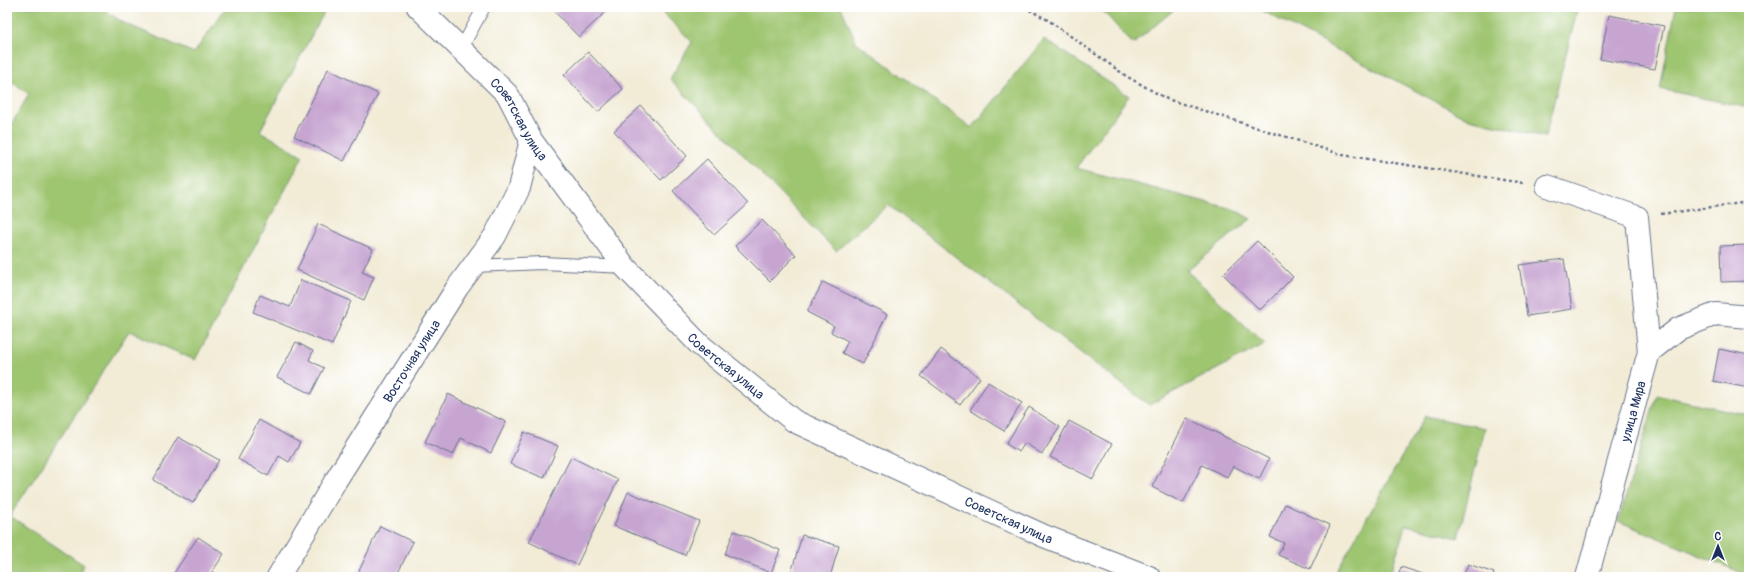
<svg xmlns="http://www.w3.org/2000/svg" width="1756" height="584" viewBox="0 0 1756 584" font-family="Pangolin,sans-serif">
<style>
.green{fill:#9ec570;stroke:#5c7a67}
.building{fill:#c7a5d1}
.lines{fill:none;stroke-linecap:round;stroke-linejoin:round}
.service-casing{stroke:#667188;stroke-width:14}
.minor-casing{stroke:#667188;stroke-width:24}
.path{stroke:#667188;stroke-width:2.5;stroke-dasharray:3 3;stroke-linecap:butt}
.service{stroke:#fff;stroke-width:12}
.minor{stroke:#fff;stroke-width:22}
.labels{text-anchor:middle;stroke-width:3;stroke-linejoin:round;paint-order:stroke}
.street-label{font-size:13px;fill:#1b2f5e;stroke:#fff}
</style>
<rect width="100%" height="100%" fill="#fff"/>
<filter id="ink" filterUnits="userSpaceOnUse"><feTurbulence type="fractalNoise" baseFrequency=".025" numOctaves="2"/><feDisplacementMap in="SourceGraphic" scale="8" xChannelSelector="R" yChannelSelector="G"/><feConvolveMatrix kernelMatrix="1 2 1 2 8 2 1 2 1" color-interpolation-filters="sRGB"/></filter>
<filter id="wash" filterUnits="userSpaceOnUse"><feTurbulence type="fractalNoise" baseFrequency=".012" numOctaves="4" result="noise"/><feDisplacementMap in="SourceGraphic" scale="16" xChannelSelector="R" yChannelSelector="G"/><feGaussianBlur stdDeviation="0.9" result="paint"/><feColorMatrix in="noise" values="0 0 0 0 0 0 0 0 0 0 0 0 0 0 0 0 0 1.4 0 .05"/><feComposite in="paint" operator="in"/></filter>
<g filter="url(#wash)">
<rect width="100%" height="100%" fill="#f2ecd7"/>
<!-- green -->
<path class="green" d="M 7,7 L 101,7 L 122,22 L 194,53 L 226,7 L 327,7 L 260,131 L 303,156 L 195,360 L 129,331 L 10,516 L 84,565 L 77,577 L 7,577 L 7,132 L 29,94 L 7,78 Z
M 657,7 L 841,7 L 856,42 L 972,128 L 1044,39 L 1129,96 L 1076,168 L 1233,209 L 1251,219 L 1187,271 L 1265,344 L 1149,405 L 888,205 L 836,251 L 670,79 L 692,42 Z
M 1099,7 L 1177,7 L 1133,44 Z
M 1255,7 L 1578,7 L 1545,137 L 1469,119 Z
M 1676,7 L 1749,7 L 1749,108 L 1660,89 Z
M 1657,395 L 1749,415 L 1749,576 L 1618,521 Z
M 1425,416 L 1485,428 L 1458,538 L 1406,525 L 1389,577 L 1333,577 Z"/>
<g id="blocks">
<!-- building -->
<path class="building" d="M 550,7 L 611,7 L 579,37 Z
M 1609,15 L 1664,26 L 1655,69 L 1600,59 Z
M 588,52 L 623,89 L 598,112 L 564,75 Z
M 328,69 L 378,94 L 344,161 L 294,136 Z
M 641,106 L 687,156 L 661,180 L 614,131 Z
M 707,159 L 748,204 L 714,235 L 673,191 Z
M 762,220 L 796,255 L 770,281 L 735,246 Z
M 318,224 L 373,249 L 362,272 L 374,277 L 364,300 L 297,270 Z
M 1257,241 L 1293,277 L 1260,310 L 1223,274 Z
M 1749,245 L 1749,281 L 1721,282 L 1720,246 Z
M 1564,259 L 1572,309 L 1527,316 L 1519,265 Z
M 301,280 L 351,301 L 332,345 L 253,312 L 260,295 L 290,307 Z
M 823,282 L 887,314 L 863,364 L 842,353 L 848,341 L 831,332 L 834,326 L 807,312 Z
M 296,342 L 313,351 L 309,360 L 324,368 L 311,394 L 277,377 Z
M 941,349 L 980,378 L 960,405 L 921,376 Z
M 1719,349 L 1749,355 L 1749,388 L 1713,381 Z
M 988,382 L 1022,403 L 1004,431 L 970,410 Z
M 448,394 L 506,422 L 491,453 L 461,438 L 453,455 L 425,442 Z
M 1029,407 L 1060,427 L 1042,454 L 1025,443 L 1019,452 L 1006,444 Z
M 1187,418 L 1269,459 L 1259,479 L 1233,466 L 1227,477 L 1202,465 L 1183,503 L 1152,487 Z
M 259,420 L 300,443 L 289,462 L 279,456 L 268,476 L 238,459 Z
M 1069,421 L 1112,444 L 1093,479 L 1050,457 Z
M 524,432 L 558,446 L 544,478 L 510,464 Z
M 178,437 L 219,460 L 193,503 L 153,480 Z
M 571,457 L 618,480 L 577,565 L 529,542 Z
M 628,492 L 699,521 L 685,555 L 614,526 Z
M 1285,504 L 1330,525 L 1310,569 L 1278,555 L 1284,543 L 1270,537 Z
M 380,526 L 413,542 L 396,577 L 371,577 L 359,571 Z
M 734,531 L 780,550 L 771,573 L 725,554 Z
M 802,535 L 839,546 L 830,577 L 790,577 Z
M 198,537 L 224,554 L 212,572 L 220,577 L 180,577 L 174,573 Z
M 1468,564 L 1494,573 L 1493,577 L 1463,577 Z
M 1401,567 L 1432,577 L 1398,577 Z"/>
</g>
</g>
<g filter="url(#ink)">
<use href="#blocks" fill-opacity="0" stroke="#667188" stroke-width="1"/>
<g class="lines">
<defs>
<path id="service" d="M 461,49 L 484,7
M 473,266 L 542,263 L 625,267"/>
<g id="minor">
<path id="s1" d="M 418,7 L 508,95 L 531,140 L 625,267 L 699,344 L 794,421 L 1044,536 L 1149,577"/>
<path d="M 1547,186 L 1637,217 L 1649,352"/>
<path id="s2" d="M 278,577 L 336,480 L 457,288 L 495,236 L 519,188 L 531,140"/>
<path id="s3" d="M 1587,577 L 1649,352 L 1678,329 L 1716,314 L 1749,317"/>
</g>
</defs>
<!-- service casing -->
<use href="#service" class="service-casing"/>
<!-- minor casing -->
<use href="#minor" class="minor-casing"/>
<!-- path -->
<path class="path" d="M 1024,7 L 1048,20 L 1126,76 L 1167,99 L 1343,155 L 1523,183
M 1661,214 L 1749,202"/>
<!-- service -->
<use href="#service" class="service"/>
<!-- minor -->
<use href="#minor" class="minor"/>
</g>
</g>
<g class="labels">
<!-- street labels -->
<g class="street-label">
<text dy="5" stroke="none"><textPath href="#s1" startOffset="152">Советская улица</textPath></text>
<text dy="5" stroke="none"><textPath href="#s2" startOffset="254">Восточная улица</textPath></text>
<text dy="5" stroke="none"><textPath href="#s1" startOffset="476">Советская улица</textPath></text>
<text dy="5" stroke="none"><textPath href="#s3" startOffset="172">улица Мира</textPath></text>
<text dy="5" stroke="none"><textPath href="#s1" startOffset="800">Советская улица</textPath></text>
</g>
</g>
<!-- margin -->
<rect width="1756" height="584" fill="none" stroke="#fff" stroke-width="24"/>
<!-- north arrow -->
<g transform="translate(1718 546)" stroke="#ffffff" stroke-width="3" paint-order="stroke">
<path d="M0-3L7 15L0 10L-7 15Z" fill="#1b2f5e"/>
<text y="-6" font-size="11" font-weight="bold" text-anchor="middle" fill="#1b2f5e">С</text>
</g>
</svg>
